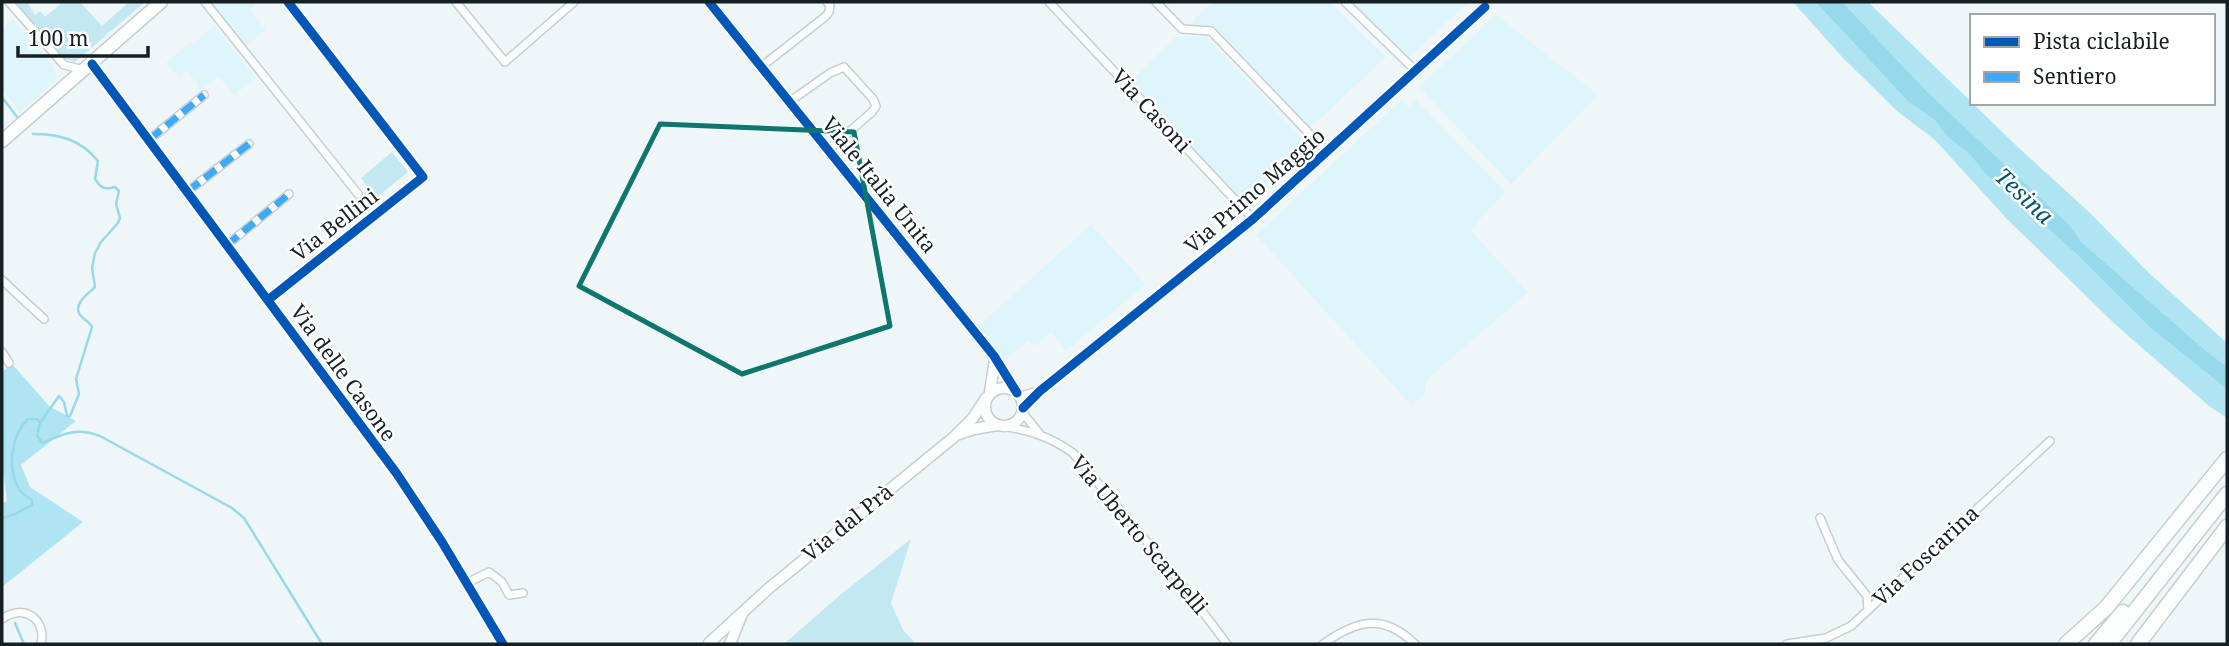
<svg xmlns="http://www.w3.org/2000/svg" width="2229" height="646" viewBox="0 0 2229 646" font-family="'Noto Serif',serif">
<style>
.built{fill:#def5fb}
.green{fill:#c4e8f2}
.forest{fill:#afe4f2}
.water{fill:#97d9ea}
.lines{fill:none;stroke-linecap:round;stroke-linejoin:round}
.stream{stroke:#97d9ea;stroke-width:2.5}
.street-casing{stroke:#c6ced0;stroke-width:10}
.secondary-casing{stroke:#c6ced0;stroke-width:13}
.primary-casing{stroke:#c6ced0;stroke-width:15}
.highway-casing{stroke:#c6ced0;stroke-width:17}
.street{stroke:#fcfefe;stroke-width:7}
.secondary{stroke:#fcfefe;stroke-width:10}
.primary{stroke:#fcfefe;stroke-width:12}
.highway{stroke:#fcfefe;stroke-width:14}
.quiet{stroke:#3fa9f5;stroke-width:7;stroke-dasharray:14 7;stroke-linecap:butt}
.cycleway-casing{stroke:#fff;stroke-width:13}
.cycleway{stroke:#0057b8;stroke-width:9}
.marked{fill:none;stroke:#0f766e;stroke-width:5;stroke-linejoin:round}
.labels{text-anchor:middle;stroke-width:5;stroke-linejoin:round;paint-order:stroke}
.street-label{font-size:21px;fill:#162023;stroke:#fff}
.water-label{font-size:23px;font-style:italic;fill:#045667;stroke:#fff}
</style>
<rect width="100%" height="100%" fill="#eef6f8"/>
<!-- built -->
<path class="built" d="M 207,2 L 255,2 L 256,3 L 250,10 L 266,30 L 243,48 Z
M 1214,2 L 1330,2 L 1386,57 L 1308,130 L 1209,26 L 1193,26 L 1193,20 Z
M 1349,2 L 1469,2 L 1406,59 Z
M 1496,15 L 1598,95 L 1511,184 L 1419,87 Z
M 13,20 L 53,66 L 57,79 L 20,112 L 2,89 L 2,29 Z
M 214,26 L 256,78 L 234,95 L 219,77 L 200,91 L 197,87 L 199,85 L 187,71 L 179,77 L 166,63 L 191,42 L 193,44 Z
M 1176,37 L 1206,37 L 1309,146 L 1309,150 L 1245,209 L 1127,85 Z
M 1401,100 L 1408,107 L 1416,100 L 1505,192 L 1470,230 L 1528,292 L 1425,381 L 1425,393 L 1411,405 L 1256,235 Z
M 1091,225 L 1146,284 L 1066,350 L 1051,332 L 1035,346 L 1029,340 L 1005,360 L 978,326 Z"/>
<!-- green -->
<path class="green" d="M 12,2 L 27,2 L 35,15 L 40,11 L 45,17 L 63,2 L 80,2 L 102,26 L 129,2 L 145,2 L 75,62 L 62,58 Z
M 392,152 L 408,172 L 366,206 L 359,197 L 369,189 L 361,178 Z
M 911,539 L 891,603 L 903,630 L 916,644 L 784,644 L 840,595 Z"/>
<!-- forest -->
<path class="forest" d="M 1793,2 L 1868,2 L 2021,150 L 2090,213 L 2149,273 L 2227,343 L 2227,418 L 2209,406 L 2117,326 L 2007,219 L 1935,140 L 1897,111 L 1842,57 Z
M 12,364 L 49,406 L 76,421 L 21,465 L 30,487 L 83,522 L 2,587 L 2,503 L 7,501 L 2,464 L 2,372 Z"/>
<!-- water -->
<path class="water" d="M 1816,2 L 1842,2 L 1927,92 L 2069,225 L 2082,243 L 2207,352 L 2227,367 L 2227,389 L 2151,328 L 2082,259 L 2011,194 L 1987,175 L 1969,153 L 1948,137 L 1935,120 L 1908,101 Z"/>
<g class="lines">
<!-- stream -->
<path class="stream" d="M 2,97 L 17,117
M 33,134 C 59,134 80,139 98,161 L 95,179 C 101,188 104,190 115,187 L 119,191 L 116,204 L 120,218 L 118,223 L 101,242 L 95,253 L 92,268 L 95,287 C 89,293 74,303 79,313 C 82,319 89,321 92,327 L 76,379 L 79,394 L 70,416 L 67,416 L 64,402 L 59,396 L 40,423
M 2,518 L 15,514 L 32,505 L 32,500 C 27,497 22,494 19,489 C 7,469 11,435 28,419 L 37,419 L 40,423 L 37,435 L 42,443 C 64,434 75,427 100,436 L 232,508 L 244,518 L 322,644
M 15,623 L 24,644"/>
<defs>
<path id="street" d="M 9,2 L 64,65 L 84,70
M 205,2 L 358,194
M 456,2 L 505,62 L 574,2
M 1049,2 L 1253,219
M 1156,2 L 1182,29 L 1211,31 L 1327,152
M 1345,2 L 1417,72
M 92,64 L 397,474 L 442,542 L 503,644
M 761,67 L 826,16 L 829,12 L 830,5 L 827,2
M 789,102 L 830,73 L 844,67 L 873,99 L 876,106 L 872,112 L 828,150
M 150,139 L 204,95
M 188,191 L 249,144
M 227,245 L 289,194
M 2,280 L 44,319
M 268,300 L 423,177 L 288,2
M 2,352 L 9,363
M 1020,396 L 1039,391
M 1023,408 L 1040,391 L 1253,219 L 1485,7
M 1022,412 L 1039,433
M 1002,426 C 1029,430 1051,437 1073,453 L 1181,583 L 1227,644
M 1820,518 L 1838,560 L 1867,596 L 1868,609
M 467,583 L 489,572 L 502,582 L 509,595 L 523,593
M 2,619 C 23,603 47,619 41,644
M 1323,644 C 1357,620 1383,613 1415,644
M 1787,644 L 1826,638 L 1851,626 L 2050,441"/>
<path id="secondary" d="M 709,2 L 994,356 L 1017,393
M985 407a19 19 0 1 1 38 0a19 19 0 1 1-38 0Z
M 990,392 L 995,359
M 959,434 L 974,429 L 997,425
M 709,643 L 768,589 L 954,437 L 973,418 L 986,398
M 730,644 L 742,614"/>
<path id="primary" d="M 2,141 L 161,2"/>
<path id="highway" d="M 2066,644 L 2106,608 L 2227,459
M 2096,644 L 2123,612
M 2109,644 L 2227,494
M 2138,644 L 2227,527"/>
</defs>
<!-- street casing -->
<use href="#street" class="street-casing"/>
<!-- secondary casing -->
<use href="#secondary" class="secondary-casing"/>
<!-- primary casing -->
<use href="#primary" class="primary-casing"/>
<!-- highway casing -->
<use href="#highway" class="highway-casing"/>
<!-- street -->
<use href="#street" class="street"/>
<!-- secondary -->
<use href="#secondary" class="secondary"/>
<!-- primary -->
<use href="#primary" class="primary"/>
<!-- highway -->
<use href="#highway" class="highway"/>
<!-- quiet -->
<path class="quiet" d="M 150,139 L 204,95
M 188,191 L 249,144
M 227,245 L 289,194"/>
<defs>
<path id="cycleway" d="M 709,2 L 994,356 L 1017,393
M 92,64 L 397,474 L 442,542 L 503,644
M 268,300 L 423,177 L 288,2
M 1023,408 L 1040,391 L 1253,219 L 1485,7"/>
</defs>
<!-- cycleway casing -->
<use href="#cycleway" class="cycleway-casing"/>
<!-- cycleway -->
<use href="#cycleway" class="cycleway"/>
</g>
<!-- marked area -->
<path class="marked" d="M 660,124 L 854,132 L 890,326 L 742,374 L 579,286 Z"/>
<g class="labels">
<!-- street labels -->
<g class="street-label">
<text transform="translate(1151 111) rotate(47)" y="7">Via Casoni</text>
<text transform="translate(879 185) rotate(51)" y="7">Viale Italia Unita</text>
<text transform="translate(1255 191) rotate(-41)" y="7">Via Primo Maggio</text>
<text transform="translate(335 225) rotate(-38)" y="7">Via Bellini</text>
<text transform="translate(343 373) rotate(54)" y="7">Via delle Casone</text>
<text transform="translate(848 523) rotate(-39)" y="7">Via dal Prà</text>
<text transform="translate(1139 535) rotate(50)" y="7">Via Uberto Scarpelli</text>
<text transform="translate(1926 556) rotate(-43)" y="7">Via Foscarina</text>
</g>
<!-- water labels -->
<g class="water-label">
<text transform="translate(2024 196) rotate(43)" y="8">Tesina</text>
</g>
</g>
<!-- border -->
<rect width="2229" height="646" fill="none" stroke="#162023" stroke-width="7"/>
<!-- legend -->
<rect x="1970" y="14" width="245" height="91" fill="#ffffff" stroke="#a2a6a7" stroke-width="2"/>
<rect x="1984" y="37" width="35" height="10" fill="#0057b8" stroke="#a2a6a7" stroke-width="2"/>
<text x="2033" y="49" font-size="21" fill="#162023">Pista ciclabile</text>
<rect x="1984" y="72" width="35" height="10" fill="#3fa9f5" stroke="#a2a6a7" stroke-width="2"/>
<text x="2033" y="84" font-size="21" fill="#162023">Sentiero</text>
<!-- scale -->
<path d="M18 46v10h130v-10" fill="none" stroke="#162023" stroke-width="3.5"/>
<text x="28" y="46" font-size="21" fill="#162023" stroke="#ffffff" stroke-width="5" paint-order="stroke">100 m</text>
</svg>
